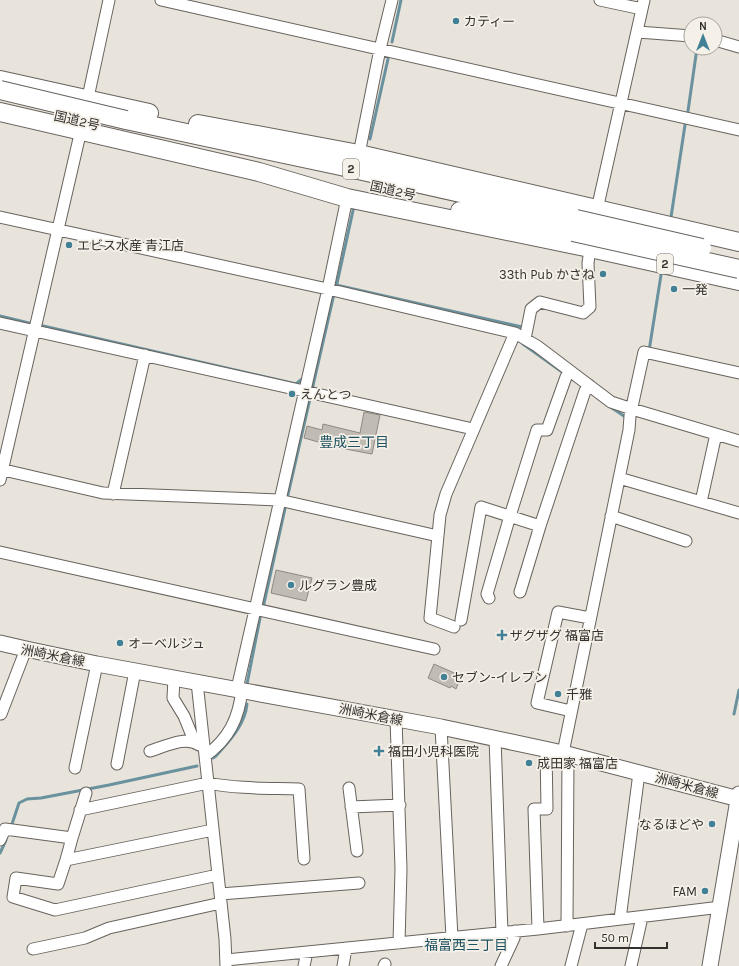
<svg xmlns="http://www.w3.org/2000/svg" width="739" height="966" viewBox="0 0 739 966" font-family="Karla,'Noto Sans JP',sans-serif">
<style>
.lines{fill:none;stroke-linecap:round;stroke-linejoin:round}
.stream{stroke:#6a929e;stroke-width:3}
.building{fill:#c0bbb3;stroke:#8f8a83}
.minor-casing{stroke:#68635d;stroke-width:13}
.secondary-casing{stroke:#68635d;stroke-width:17}
.trunk-casing{stroke:#68635d;stroke-width:20}
.minor{stroke:#fff;stroke-width:11}
.secondary{stroke:#fff;stroke-width:15}
.trunk{stroke:#fff;stroke-width:18}
.trunk-bridge-casing{stroke:#68635d;stroke-width:20;stroke-linecap:butt}
.trunk-bridge{stroke:#fff;stroke-width:18}
.poi-dot{fill:#428195;stroke:#f5f0e8;stroke-width:1.5}
.labels{text-anchor:middle;stroke-width:3.5;stroke-linejoin:round;paint-order:stroke}
.shield{fill:#f5f0e8;stroke:#6d6a66;stroke-width:1}
.shield-label{font-size:12px;font-weight:bold;fill:#33312e}
.poi-label{font-size:13px;fill:#33312e;stroke:#f5f0e8;text-anchor:start}
.street-label{font-size:13px;fill:#33312e;stroke:#f5f0e8}
.neighbourhood-label{font-size:14px;fill:#1e5261;stroke:#f5f0e8}
</style>
<rect width="100%" height="100%" fill="#e8e3db"/>
<g class="lines">
<!-- stream -->
<path class="stream" d="M 392,42 L 401,0
M 688,111 L 697,48
M 370,139 L 388,59
M 671,217 L 685,125
M 336,285 L 522,327 L 522,329
M 336,288 L 354,206
M 0,316 L 33,324
M 39,325 L 296,384 L 302,379 L 305,379
M 523,344 L 565,374
M 649,351 L 661,275
M 609,406 L 627,418
M 287,499 L 334,294
M 263,608 L 286,504
M 247,684 L 261,613
M 734,714 L 739,690
M 213,758 L 216,756 C 229,741 245,725 247,704
M 11,827 L 19,803 L 27,799 L 41,798 L 109,785 L 197,766
M 0,853 L 6,840"/>
</g>
<!-- building -->
<path class="building" d="M 364,412 L 380,415 L 372,454 L 340,448 L 304,438 L 307,426 L 322,430 L 323,424 L 360,433 Z
M 276,570 L 312,578 L 306,601 L 271,593 Z
M 434,664 L 461,676 L 456,689 L 451,686 L 450,688 L 428,678 Z"/>
<g class="lines">
<defs>
<path id="minor" d="M 161,0 L 739,130
M 600,0 L 642,9
M 638,32 L 691,36
M 715,40 L 739,47
M 359,154 L 380,49 L 392,0
M 596,214 L 644,0
M 0,217 L 332,290 L 515,333 L 537,346 L 611,402 L 632,409 L 739,441
M 0,323 L 473,429
M 525,339 L 531,309 L 540,302 L 583,313 L 590,307 L 588,263 L 591,243
M 0,469 L 103,493 L 279,500 L 438,536
M 619,478 L 739,513
M 0,480 L 81,130 L 109,0
M 113,494 L 145,355
M 701,502 L 716,434
M 611,516 L 686,541
M 0,552 L 434,649
M 520,592 L 540,526 L 585,391 L 589,385
M 489,598 L 487,594 L 510,516 L 537,430 L 547,430 L 566,377 L 570,371
M 461,620 L 481,507 L 540,526
M 454,627 L 430,618 L 440,515 L 446,494 L 515,333
M 174,678 L 173,698 L 184,716 L 195,743
M 197,682 L 225,939 L 226,966
M 237,689 L 328,289 L 347,198
M 571,711 L 537,703 L 558,612 L 590,618
M 1,714 L 26,649
M 396,718 L 401,869 L 399,943
M 441,727 L 452,938
M 495,738 L 502,933
M 150,751 C 164,747 186,735 199,745
M 563,753 L 629,430 L 630,416 L 644,352 L 739,373
M 205,756 C 229,739 239,718 242,689
M 117,764 L 135,671
M 75,768 L 97,664
M 349,788 L 357,851
M 351,807 L 400,805
M 80,810 L 208,783 C 238,789 268,788 299,789 L 304,859
M 72,838 L 86,793
M 0,840 L 5,829 L 72,838 L 66,860 L 213,830
M 66,860 L 58,884 L 16,878 L 13,897 L 55,910 L 218,875
M 220,894 L 359,883
M 620,919 L 639,773
M 567,926 L 568,754
M 538,929 L 534,809 L 547,809 L 546,749
M 33,949 L 85,938 L 109,928 L 221,903
M 226,960 L 538,929 L 721,907
M 304,966 L 307,952
M 343,966 L 346,948
M 384,966 L 385,964
M 501,966 L 514,938 L 515,931
M 571,966 L 582,924
M 631,966 L 642,917"/>
<path id="secondary" d="M 0,643 L 26,649 L 97,664 L 441,727 L 563,753 L 739,799
M 710,966 L 739,794"/>
<path id="trunk" d="M 0,80 L 149,113
M 0,112 L 259,172 L 347,198 L 590,248 L 739,281
M 126,120 L 336,165 L 576,219
M 198,124 L 359,154 L 739,242
M 460,211 L 503,215
M 513,217 L 573,232"/>
</defs>
<!-- minor casing -->
<use href="#minor" class="minor-casing"/>
<!-- secondary casing -->
<use href="#secondary" class="secondary-casing"/>
<!-- trunk casing -->
<use href="#trunk" class="trunk-casing"/>
<!-- minor -->
<use href="#minor" class="minor"/>
<!-- secondary -->
<use href="#secondary" class="secondary"/>
<!-- trunk -->
<use href="#trunk" class="trunk"/>
<defs>
<path id="trunk-bridge" d="M 0,90 L 126,120
M 576,219 L 702,248
M 573,232 L 739,269"/>
</defs>
<!-- trunk-bridge casing -->
<use href="#trunk-bridge" class="trunk-bridge-casing"/>
<!-- trunk-bridge -->
<use href="#trunk-bridge" class="trunk-bridge"/>
</g>
<!-- markers -->
<g class="poi-dot">
<circle cx="456" cy="21" r="4"/>
<circle cx="69" cy="245" r="4"/>
<circle cx="603" cy="274" r="4"/>
<circle cx="674" cy="289" r="4"/>
<circle cx="292" cy="394" r="4"/>
<circle cx="291" cy="585" r="4"/>
<path d="M500 629h4v4h4v4h-4v4h-4v-4h-4v-4h4z"/>
<circle cx="120" cy="643" r="4"/>
<circle cx="444" cy="677" r="4"/>
<circle cx="558" cy="694" r="4"/>
<path d="M377 745h4v4h4v4h-4v4h-4v-4h-4v-4h4z"/>
<circle cx="529" cy="763" r="4"/>
<circle cx="712" cy="824" r="4"/>
<circle cx="705" cy="891" r="4"/>
</g>
<g class="labels">
<!-- shield labels -->
<g class="shield">
<rect x="343" y="159" width="16" height="20" rx="3"/>
<rect x="657" y="254" width="16" height="20" rx="3"/>
</g>
<g class="shield-label">
<text x="351" y="173">2</text>
<text x="665" y="268">2</text>
</g>
<!-- poi labels -->
<g class="poi-label">
<text x="464" y="26">カティー</text>
<text x="77" y="250">エビス水産 青江店</text>
<text x="595" y="279" text-anchor="end">33th Pub かさね</text>
<text x="682" y="294">一発</text>
<text x="300" y="399">えんとつ</text>
<text x="299" y="590">ルグラン豊成</text>
<text x="510" y="640">ザグザグ 福富店</text>
<text x="128" y="648">オーベルジュ</text>
<text x="452" y="682">セブン-イレブン</text>
<text x="566" y="699">千雅</text>
<text x="388" y="756">福田小児科医院</text>
<text x="537" y="768">成田家 福富店</text>
<text x="704" y="829" text-anchor="end">なるほどや</text>
<text x="697" y="896" text-anchor="end">FAM</text>
</g>
<!-- street labels -->
<g class="street-label">
<text transform="translate(77 120) rotate(13)" y="5">国道2号</text>
<text transform="translate(393 190) rotate(13)" y="5">国道2号</text>
<text transform="translate(53 655) rotate(11)" y="5">洲崎米倉線</text>
<text transform="translate(371 714) rotate(11)" y="5">洲崎米倉線</text>
<text transform="translate(687 785) rotate(15)" y="5">洲崎米倉線</text>
</g>
<!-- neighbourhood labels -->
<g class="neighbourhood-label">
<text x="354" y="447">豊成三丁目</text>
<text x="466" y="950">福富西三丁目</text>
</g>
</g>
<!-- north arrow -->
<g transform="translate(703 36)"><circle r="19" fill="#f5f0e8" stroke="#a7a49e"/>
<path d="M0-3L7 15L0 10L-7 15Z" fill="#428195"/>
<text y="-6" font-size="11" font-weight="bold" text-anchor="middle" fill="#33312e">N</text>
</g>
<!-- scale -->
<path d="M595 942v6h72v-6" fill="none" stroke="#33312e" stroke-width="2"/>
<text x="601" y="942" font-size="12" fill="#33312e" stroke="#f5f0e8" stroke-width="3" paint-order="stroke">50 m</text>
</svg>
